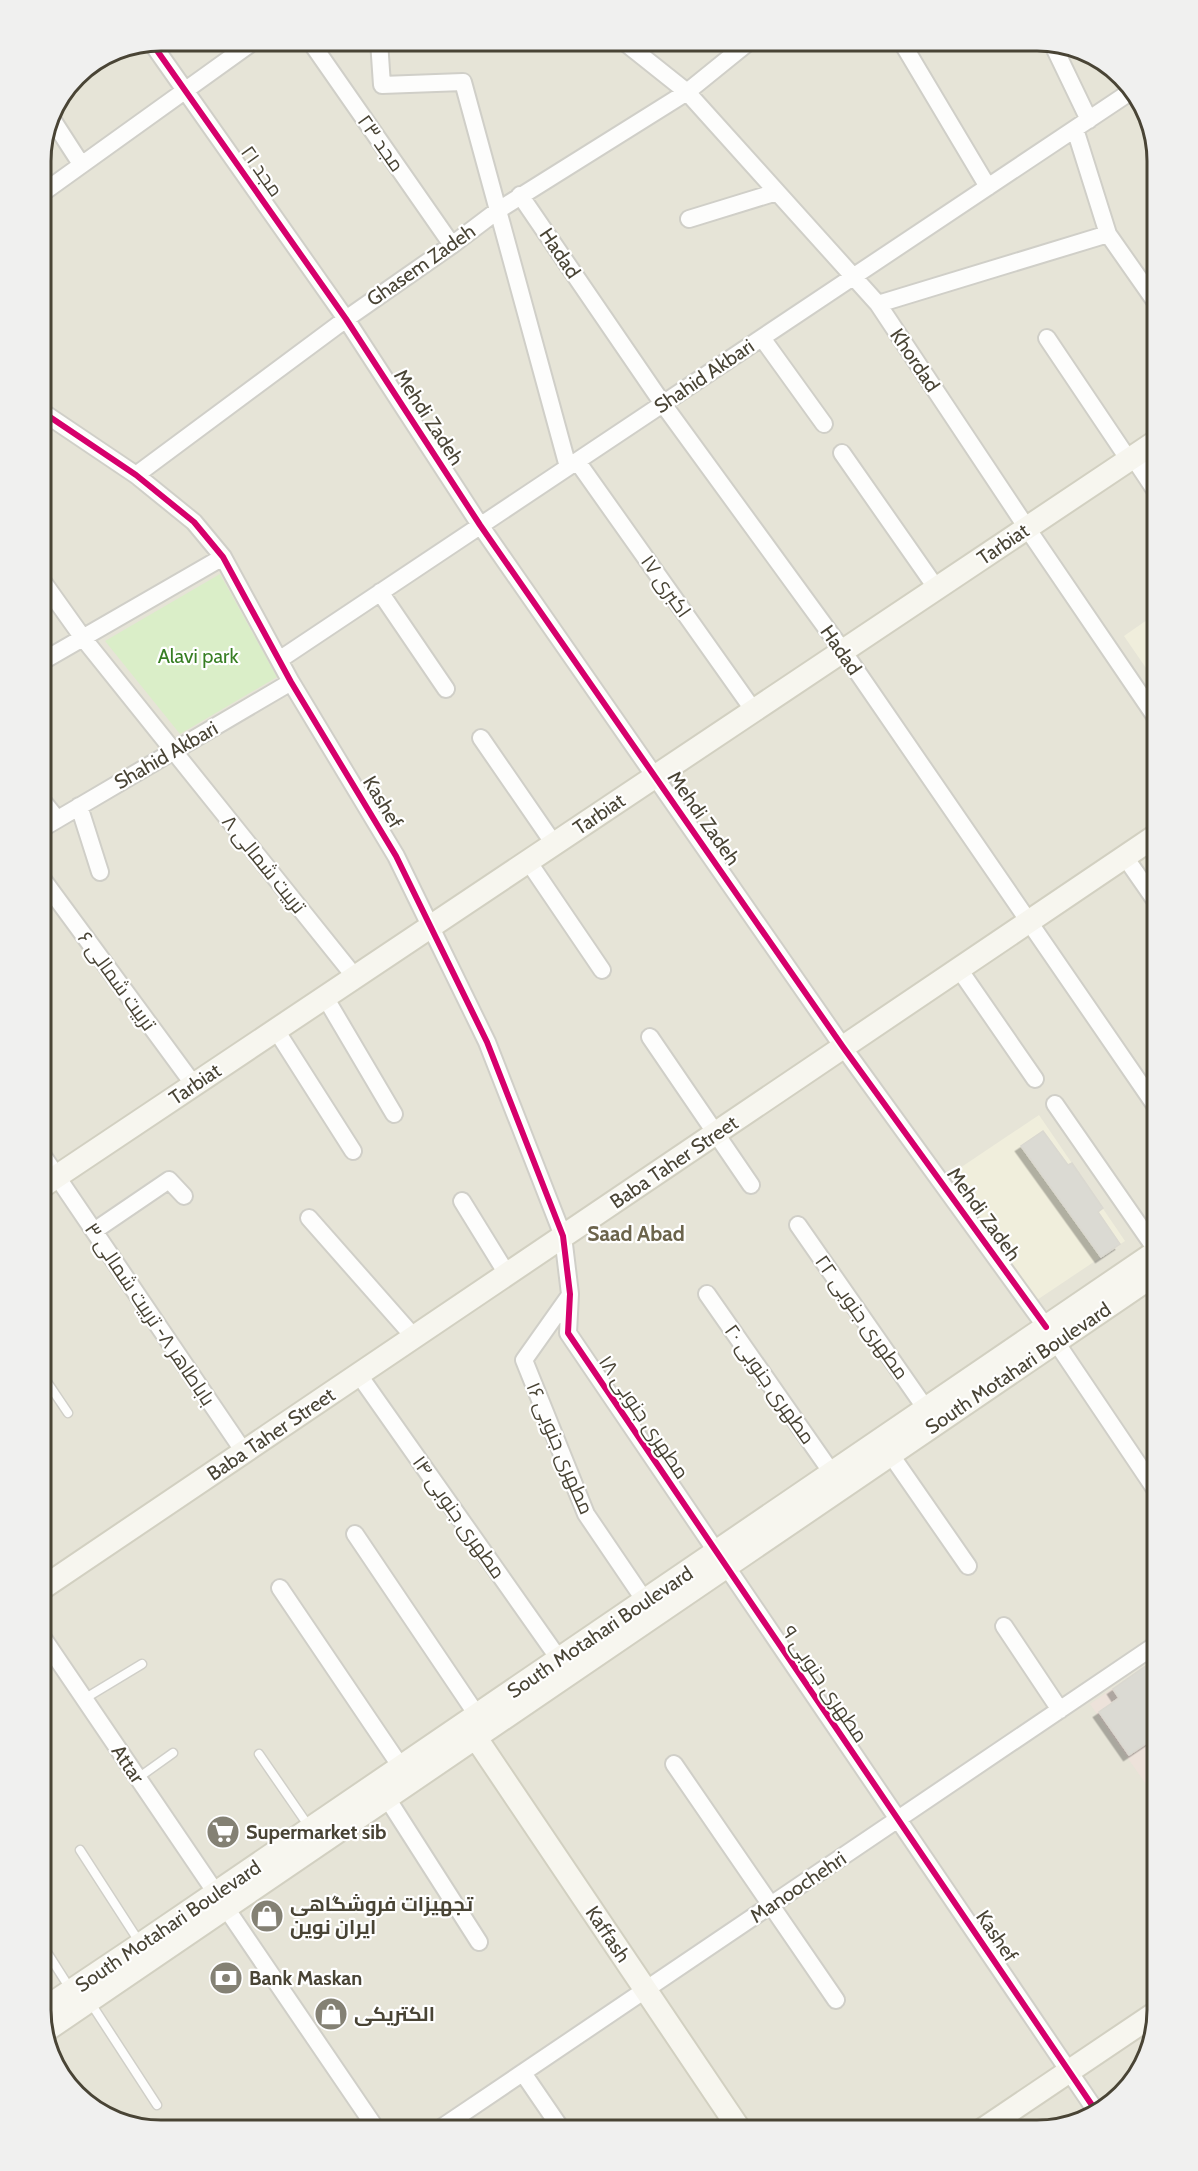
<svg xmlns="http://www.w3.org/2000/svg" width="1198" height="2171" viewBox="0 0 1198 2171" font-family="Cabin,Cairo,sans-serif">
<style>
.residential{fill:#e6e4d7}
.education{fill:#f0eedc}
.medical{fill:#ede2da}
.green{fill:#daeec8}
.building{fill:#dbdad3;stroke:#dad8d0;stroke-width:1.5;filter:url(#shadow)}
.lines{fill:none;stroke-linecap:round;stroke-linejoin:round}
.lane-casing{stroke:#d0cfc8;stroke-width:11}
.street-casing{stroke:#d0cfc8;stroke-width:20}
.secondary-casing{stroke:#d2d0c1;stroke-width:26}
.lane{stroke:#fdfdfc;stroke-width:8}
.street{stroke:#fdfdfc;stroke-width:16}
.secondary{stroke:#f7f6ef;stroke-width:22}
.cycleway-casing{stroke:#fff;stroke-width:10}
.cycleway{stroke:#d6006c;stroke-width:6}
.labels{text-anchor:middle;stroke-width:4.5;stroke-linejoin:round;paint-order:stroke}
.street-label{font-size:20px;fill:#494435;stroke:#fff}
.park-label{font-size:20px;fill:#387f24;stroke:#fff}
.poi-label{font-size:20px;font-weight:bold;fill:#494435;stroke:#fff;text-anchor:start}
.neighbourhood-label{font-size:21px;font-weight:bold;fill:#6c644c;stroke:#fff}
.rim{fill:none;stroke:#494435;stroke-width:3}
</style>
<defs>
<filter id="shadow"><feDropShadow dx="-5.5" dy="5.5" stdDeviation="0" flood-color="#0004"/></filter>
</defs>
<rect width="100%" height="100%" fill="#f2f1ea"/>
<!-- residential -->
<path class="residential" d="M 161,41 L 1046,41 L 1104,61 L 1148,114 L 1157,161 L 1157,2011 L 1137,2077 L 1084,2121 L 1037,2130 L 153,2130 L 94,2110 L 50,2057 L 41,2010 L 41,153 L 50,114 L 76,75 L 115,50 Z"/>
<!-- education -->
<path class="education" d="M 1157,613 L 1157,684 L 1124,636 Z
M 1039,1115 L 1125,1241 L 1037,1300 L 951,1174 Z"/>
<!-- medical -->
<path class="medical" d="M 1157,1658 L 1157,1800 L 1090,1704 Z"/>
<!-- green -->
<path class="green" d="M 220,574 L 277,677 L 180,734 L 105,641 Z"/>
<!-- building -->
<path class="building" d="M 1043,1131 L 1068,1165 L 1072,1163 L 1103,1208 L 1098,1212 L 1120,1244 L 1101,1257 L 1021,1146 Z
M 1157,1658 L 1157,1736 L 1129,1755 L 1099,1712 L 1119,1698 L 1113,1689 Z"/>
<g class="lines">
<defs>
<path id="lane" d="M 41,1373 L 68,1413
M 84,1699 L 142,1664
M 259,1754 L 310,1828
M 138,1778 L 173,1753
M 80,1850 L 140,1943
M 41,1943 L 71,1990
M 90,2002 L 157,2105"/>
<path id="street" d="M 310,41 L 452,245
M 379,41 L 382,85 L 463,82 L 568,467
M 623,41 L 687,92 L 878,304 L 1027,528 L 1157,719
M 901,41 L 988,187
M 151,42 L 346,319 L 480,525 L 843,1047 L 1046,1327
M 1052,43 L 1089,120
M 50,116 L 81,164
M 1075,129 L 1108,234 L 1157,304
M 41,194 L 254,41
M 520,195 L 663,404 L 843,651 L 1157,1108
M 689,219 L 777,192
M 878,304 L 1108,234
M 762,338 L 824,424
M 1047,338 L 1129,460
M 41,411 L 136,475 L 194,522 L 223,557 L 291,682 L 396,856 L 487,1042 L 563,1236 L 570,1294 L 568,1333 L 1096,2111
M 842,453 L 937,589
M 1133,457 L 1157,493
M 577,461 L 754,711
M 136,475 L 346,319 L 452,245 L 497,211 L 687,92 L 750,41
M 41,579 L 83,638 L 355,977
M 380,592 L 446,689
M 279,660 L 1130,92
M 41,662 L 223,557
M 481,738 L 554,844
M 41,799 L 57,819
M 79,806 L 100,872
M 41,829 L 291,682
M 1125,857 L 1157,903
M 528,861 L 602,970
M 41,877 L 194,1085
M 959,969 L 1035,1079
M 325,997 L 394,1114
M 276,1030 L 353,1151
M 650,1037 L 751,1185
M 1055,1104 L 1157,1251
M 41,1153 L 244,1452
M 462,1201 L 507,1274
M 309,1218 L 414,1337
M 798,1225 L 926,1409
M 94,1231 L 169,1180 L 184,1196
M 707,1294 L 832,1473
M 570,1295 L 524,1360 L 586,1514 L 645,1601
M 1056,1342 L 1157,1492
M 359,1375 L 559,1659
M 891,1455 L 968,1566
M 355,1534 L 477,1715
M 280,1588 L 401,1767
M 1004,1626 L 1060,1710
M 41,1635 L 216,1893
M 674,1764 L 836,2000
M 387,1798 L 479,1942
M 226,1908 L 377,2130
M 523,2073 L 562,2130
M 438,2130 L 1157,1644"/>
<path id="secondary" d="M 41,1187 L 1157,441
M 41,1589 L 1157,835
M 476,1738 L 740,2130
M 41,2011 L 141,1944 L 1157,1251
M 45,2031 L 1157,1273
M 982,2130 L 1157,2012"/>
</defs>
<!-- lane casing -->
<use href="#lane" class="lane-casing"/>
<!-- street casing -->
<use href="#street" class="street-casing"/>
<!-- secondary casing -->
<use href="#secondary" class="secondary-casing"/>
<!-- lane -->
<use href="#lane" class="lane"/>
<!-- street -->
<use href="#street" class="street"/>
<!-- secondary -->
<use href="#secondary" class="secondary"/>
<defs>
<path id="cycleway" d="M 151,42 L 346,319 L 480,525 L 843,1047 L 1046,1327
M 41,411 L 136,475 L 194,522 L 223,557 L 291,682 L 396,856 L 487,1042 L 563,1236 L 570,1294 L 568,1333 L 1096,2111"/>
</defs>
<!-- cycleway casing -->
<use href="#cycleway" class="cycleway-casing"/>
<!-- cycleway -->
<use href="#cycleway" class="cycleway"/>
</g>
<!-- icons -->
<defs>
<symbol id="supermarket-disc" viewBox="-11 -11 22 22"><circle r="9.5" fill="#848174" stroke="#fff"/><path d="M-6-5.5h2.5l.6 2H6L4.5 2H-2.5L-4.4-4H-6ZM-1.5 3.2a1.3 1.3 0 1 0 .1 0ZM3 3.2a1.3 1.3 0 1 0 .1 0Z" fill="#fff"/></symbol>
<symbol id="shop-disc" viewBox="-11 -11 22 22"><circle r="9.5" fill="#848174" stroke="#fff"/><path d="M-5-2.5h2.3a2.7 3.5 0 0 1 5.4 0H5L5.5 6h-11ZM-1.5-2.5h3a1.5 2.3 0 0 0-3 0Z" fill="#fff"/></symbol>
<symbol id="bank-disc" viewBox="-11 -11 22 22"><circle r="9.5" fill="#848174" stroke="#fff"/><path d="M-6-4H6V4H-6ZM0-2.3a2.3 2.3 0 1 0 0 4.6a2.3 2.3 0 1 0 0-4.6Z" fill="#fff"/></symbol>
</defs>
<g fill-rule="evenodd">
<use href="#supermarket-disc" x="204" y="1813" width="38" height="38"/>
<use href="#shop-disc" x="248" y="1897" width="38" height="38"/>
<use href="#bank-disc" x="207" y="1959" width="38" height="38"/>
<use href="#shop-disc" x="312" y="1995" width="38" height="38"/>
</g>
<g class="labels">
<!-- street labels -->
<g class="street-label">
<text transform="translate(381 143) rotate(55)" y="7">مجد ۲۳</text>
<text transform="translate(262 171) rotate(55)" y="7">مجد ۲۱</text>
<text transform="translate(560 253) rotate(56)" y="7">Hadad</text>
<text transform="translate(421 265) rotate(-35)" y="7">Ghasem Zadeh</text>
<text transform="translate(915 360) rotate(56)" y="7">Khordad</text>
<text transform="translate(704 376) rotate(-34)" y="7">Shahid Akbari</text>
<text transform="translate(429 417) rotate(57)" y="7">Mehdi Zadeh</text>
<text transform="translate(1003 544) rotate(-34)" y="7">Tarbiat</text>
<text transform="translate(666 586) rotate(55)" y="7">اکبری ۱۷</text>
<text transform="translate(841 650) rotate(55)" y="7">Hadad</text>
<text transform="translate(166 755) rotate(-30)" y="7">Shahid Akbari</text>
<text transform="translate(383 802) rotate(59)" y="7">Kashef</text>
<text transform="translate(599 814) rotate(-34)" y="7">Tarbiat</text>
<text transform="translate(704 818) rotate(55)" y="7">Mehdi Zadeh</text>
<text transform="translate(264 864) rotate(51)" y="7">تربیت شمالی ۸</text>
<text transform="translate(117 981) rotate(54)" y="7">تربیت شمالی ۶</text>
<text transform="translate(195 1084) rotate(-34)" y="7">Tarbiat</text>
<text transform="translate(674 1162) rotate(-34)" y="7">Baba Taher Street</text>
<text transform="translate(984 1214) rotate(54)" y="7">Mehdi Zadeh</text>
<text transform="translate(150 1314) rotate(56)" y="7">باباطاهر ۸- تربیت شمالی ۳</text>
<text transform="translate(862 1317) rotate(55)" y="7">مطهری جنوبی ۲۲</text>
<text transform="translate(1018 1368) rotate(-34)" y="7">South Motahari Boulevard</text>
<text transform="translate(770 1384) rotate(55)" y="7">مطهری جنوبی ۲۰</text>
<text transform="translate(644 1417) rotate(56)" y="7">مطهری جنوبی ۱۸</text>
<text transform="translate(271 1434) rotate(-34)" y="7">Baba Taher Street</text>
<text transform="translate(560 1448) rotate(67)" y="7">مطهری جنوبی ۱۶</text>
<text transform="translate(459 1517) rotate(55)" y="7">مطهری جنوبی ۱۴</text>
<text transform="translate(600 1632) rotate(-34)" y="7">South Motahari Boulevard</text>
<text transform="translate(825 1684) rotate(56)" y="7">مطهری جنوبی ۹</text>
<text transform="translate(128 1764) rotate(56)" y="7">Attar</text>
<text transform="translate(798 1887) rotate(-34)" y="7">Manoochehri</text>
<text transform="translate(168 1926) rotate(-34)" y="7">South Motahari Boulevard</text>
<text transform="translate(608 1934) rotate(56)" y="7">Kaffash</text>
<text transform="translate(997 1936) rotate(56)" y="7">Kashef</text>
</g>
<!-- park labels -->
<g class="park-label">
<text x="198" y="663">Alavi park</text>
</g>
<!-- poi labels -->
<g class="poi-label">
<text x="246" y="1839">Supermarket sib</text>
<text x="290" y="1911">تجهیزات فروشگاهی<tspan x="290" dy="23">ایران نوین</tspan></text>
<text x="249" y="1985">Bank Maskan</text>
<text x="354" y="2021">الکتریکی</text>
</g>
<!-- neighbourhood labels -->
<g class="neighbourhood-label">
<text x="636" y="1241">Saad Abad</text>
</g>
</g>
<!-- crop -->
<path d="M0 0H1198V2171H0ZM161 51H1037A110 110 0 0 1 1147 161V2010A110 110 0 0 1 1037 2120H161A110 110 0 0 1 51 2010V161A110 110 0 0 1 161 51Z" fill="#f0f0ef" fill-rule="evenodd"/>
<path class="rim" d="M161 51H1037A110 110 0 0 1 1147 161V2010A110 110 0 0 1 1037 2120H161A110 110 0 0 1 51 2010V161A110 110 0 0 1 161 51Z"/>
</svg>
